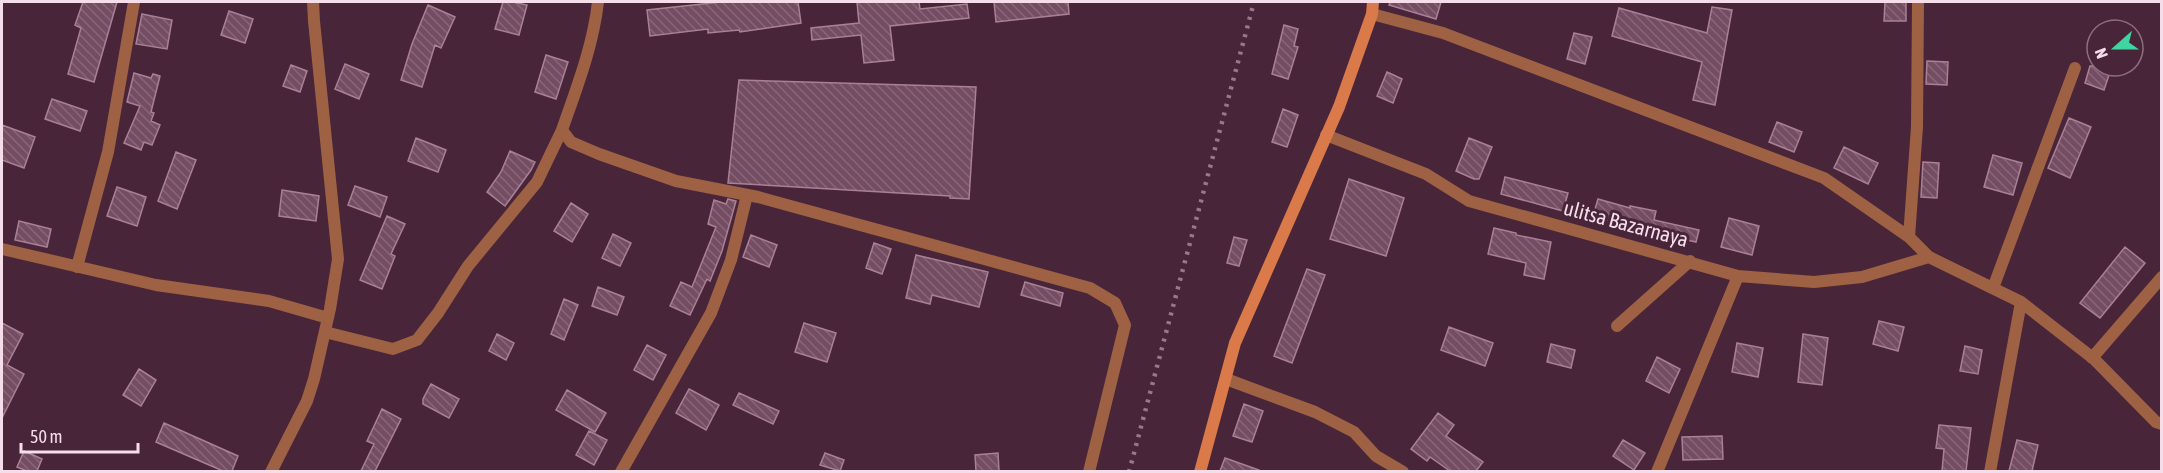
<svg xmlns="http://www.w3.org/2000/svg" width="2163" height="473" viewBox="0 0 2163 473" font-family="'Asap Condensed',sans-serif">
<style>
.building{fill:url(#building-back-hatch);stroke:#aa8096;stroke-width:1.5}
.lines{fill:none;stroke-linecap:round;stroke-linejoin:round}
.street{stroke:#9e6144;stroke-width:12}
.secondary{stroke:#da7949;stroke-width:12}
.rail{stroke:#977989;stroke-width:4.5;stroke-dasharray:3 6;stroke-linecap:butt}
.labels{text-anchor:middle;stroke-width:6;stroke-linejoin:round;paint-order:stroke}
.street-label{font-size:21px;fill:#f5dde9;stroke:#482539}
</style>
<defs>
<pattern id="building-back-hatch" width="6" height="6" patternUnits="userSpaceOnUse" patternTransform="scale(1.5)"><rect width="6" height="6" fill="#744d62"/><path d="M-1 5l2 2M0 0l6 6M5-1l2 2" fill="none" stroke="#886678"/></pattern>
</defs>
<rect width="100%" height="100%" fill="#482539"/>
<!-- building -->
<path class="building" d="M 83,2 L 117,2 L 94,82 L 68,74 L 81,28 L 75,25 Z
M 503,2 L 513,2 L 527,5 L 519,35 L 495,29 Z
M 721,2 L 798,2 L 801,23 L 740,32 L 739,30 L 708,33 L 708,29 L 650,36 L 647,10 Z
M 857,2 L 919,2 L 920,9 L 967,4 L 969,18 L 890,26 L 894,60 L 864,63 L 861,35 L 812,40 L 811,28 L 859,23 Z
M 994,2 L 1068,2 L 1069,14 L 996,22 Z
M 1390,2 L 1441,2 L 1436,19 L 1389,5 Z
M 1885,2 L 1906,2 L 1906,21 L 1884,21 Z
M 428,5 L 455,17 L 441,48 L 435,45 L 422,87 L 401,80 L 412,44 Z
M 1712,7 L 1732,10 L 1715,105 L 1693,100 L 1702,62 L 1612,36 L 1619,8 L 1707,33 Z
M 229,11 L 253,19 L 245,43 L 221,35 Z
M 142,14 L 172,20 L 167,49 L 136,44 Z
M 1284,25 L 1298,29 L 1294,46 L 1298,47 L 1288,79 L 1272,74 Z
M 1574,33 L 1592,37 L 1585,64 L 1567,59 Z
M 546,55 L 568,62 L 556,99 L 535,92 Z
M 1927,61 L 1948,62 L 1947,85 L 1926,84 Z
M 345,64 L 369,74 L 359,99 L 335,89 Z
M 291,65 L 307,71 L 300,92 L 283,86 Z
M 2090,66 L 2112,66 L 2104,90 L 2085,83 Z
M 1387,72 L 1402,79 L 1393,103 L 1377,96 Z
M 134,73 L 151,78 L 153,74 L 160,76 L 151,112 L 154,113 L 151,121 L 160,125 L 152,145 L 144,142 L 141,150 L 124,143 L 140,106 L 127,102 Z
M 739,80 L 976,87 L 969,199 L 950,198 L 950,196 L 728,183 Z
M 52,99 L 87,111 L 80,131 L 45,119 Z
M 1283,109 L 1298,115 L 1287,147 L 1272,142 Z
M 2069,118 L 2091,127 L 2070,178 L 2048,168 Z
M 1777,122 L 1802,132 L 1794,152 L 1769,142 Z
M 2,125 L 35,137 L 24,168 L 2,160 Z
M 416,138 L 446,150 L 438,172 L 408,161 Z
M 1469,138 L 1492,147 L 1479,179 L 1474,179 L 1456,171 Z
M 1844,147 L 1878,163 L 1868,184 L 1834,168 Z
M 510,151 L 535,162 L 531,170 L 505,206 L 487,192 L 501,172 Z
M 176,152 L 196,160 L 177,209 L 158,201 Z
M 1993,155 L 2022,163 L 2013,195 L 1984,187 Z
M 1923,162 L 1939,163 L 1937,198 L 1921,197 Z
M 1505,177 L 1568,193 L 1563,211 L 1501,194 Z
M 1349,179 L 1404,198 L 1386,256 L 1330,239 Z
M 355,186 L 387,197 L 380,217 L 348,205 Z
M 117,187 L 146,197 L 137,226 L 107,216 Z
M 282,190 L 319,196 L 316,221 L 279,216 Z
M 728,199 L 736,201 L 722,251 L 710,281 L 707,279 L 690,315 L 670,306 L 681,282 L 692,287 L 716,227 L 708,224 L 714,200 L 726,204 Z
M 1598,199 L 1630,208 L 1630,206 L 1656,211 L 1654,220 L 1699,230 L 1696,242 L 1626,226 L 1593,216 Z
M 571,203 L 588,214 L 572,242 L 554,231 Z
M 387,216 L 405,224 L 391,254 L 395,256 L 382,289 L 360,280 Z
M 1729,218 L 1759,226 L 1752,255 L 1721,247 Z
M 19,221 L 51,229 L 47,247 L 15,240 Z
M 1494,228 L 1516,233 L 1516,235 L 1551,242 L 1544,279 L 1524,275 L 1526,263 L 1488,254 Z
M 613,234 L 631,243 L 620,266 L 602,258 Z
M 751,235 L 777,245 L 769,267 L 743,257 Z
M 1234,237 L 1247,240 L 1239,266 L 1227,263 Z
M 874,243 L 891,249 L 882,274 L 866,268 Z
M 2125,247 L 2145,263 L 2100,318 L 2080,303 Z
M 916,255 L 988,272 L 979,307 L 932,295 L 930,304 L 906,298 Z
M 1307,269 L 1325,275 L 1292,363 L 1274,356 Z
M 1025,282 L 1063,293 L 1060,306 L 1021,295 Z
M 598,287 L 624,297 L 617,315 L 592,306 Z
M 564,299 L 578,305 L 564,340 L 551,334 Z
M 1879,321 L 1904,327 L 1898,351 L 1873,344 Z
M 2,323 L 23,334 L 7,365 L 24,374 L 2,418 Z
M 804,323 L 836,333 L 827,362 L 795,352 Z
M 1449,327 L 1493,343 L 1485,366 L 1441,350 Z
M 497,334 L 514,343 L 506,360 L 489,351 Z
M 1803,334 L 1828,338 L 1822,385 L 1798,382 Z
M 1737,343 L 1763,348 L 1758,377 L 1732,372 Z
M 1551,344 L 1575,350 L 1571,368 L 1547,362 Z
M 647,345 L 666,355 L 653,380 L 634,370 Z
M 1965,346 L 1982,350 L 1978,374 L 1960,371 Z
M 1657,357 L 1680,369 L 1669,393 L 1646,381 Z
M 139,369 L 156,380 L 141,406 L 123,395 Z
M 431,384 L 459,399 L 449,418 L 423,404 L 423,399 Z
M 689,389 L 719,405 L 706,430 L 676,413 Z
M 567,390 L 606,413 L 595,432 L 556,410 Z
M 739,393 L 779,411 L 773,424 L 733,405 Z
M 1244,404 L 1263,411 L 1252,442 L 1233,436 Z
M 382,409 L 401,419 L 375,471 L 361,471 L 374,444 L 367,441 Z
M 1438,413 L 1454,425 L 1446,436 L 1483,462 L 1476,471 L 1450,471 L 1430,457 L 1427,461 L 1411,449 Z
M 164,423 L 238,456 L 232,471 L 223,471 L 156,442 Z
M 1939,425 L 1971,428 L 1966,471 L 1942,471 L 1944,449 L 1936,448 Z
M 589,431 L 607,440 L 594,465 L 576,455 Z
M 1722,436 L 1723,459 L 1683,460 L 1682,437 Z
M 1623,440 L 1645,453 L 1634,470 L 1613,456 Z
M 2017,440 L 2038,445 L 2032,471 L 2009,471 Z
M 24,451 L 42,459 L 37,471 L 27,471 L 17,467 Z
M 825,453 L 844,460 L 840,471 L 820,465 Z
M 998,453 L 999,471 L 976,471 L 975,455 Z
M 1225,458 L 1259,470 L 1259,471 L 1220,471 Z"/>
<g class="lines">
<!-- street -->
<path class="street" d="M 598,2 C 593,46 577,87 562,130 L 571,142 L 599,154 L 676,181 L 758,197 L 1090,288 L 1115,303 L 1125,325 L 1089,472
M 1372,14 L 1443,33 L 1824,178 L 1909,237 L 1929,257 L 2021,302 L 2094,359 L 2156,422 L 2162,424
M 1326,135 L 1426,174 L 1469,201 L 1738,276 L 1814,282 L 1862,277 L 1929,257
M 1909,237 L 1917,127 L 1918,2
M 2,249 L 156,285 L 269,301 L 328,318
M 77,267 L 108,152 L 134,2
M 1993,288 L 2075,68
M 1617,326 L 1690,261
M 325,332 L 393,349 L 417,340 L 438,313 L 468,266 L 537,182 L 562,130
M 2092,358 L 2162,277
M 1226,379 L 1315,412 L 1354,432 L 1376,456 L 1403,472
M 271,472 L 307,401 L 314,379 L 330,309 L 338,259 L 314,21 L 313,2
M 621,472 L 711,313 L 731,260 L 747,195
M 1657,472 L 1738,276
M 1990,472 L 2021,302"/>
<!-- secondary -->
<path class="secondary" d="M 1200,472 L 1235,343 L 1339,107 L 1372,14 L 1373,2"/>
<!-- rail -->
<path class="rail" d="M 1129,472 L 1254,2"/>
</g>
<g class="labels">
<!-- street labels -->
<g class="street-label">
<text transform="translate(1626 224) rotate(15)" y="7">ulitsa Bazarnaya</text>
</g>
</g>
<!-- border -->
<rect width="2163" height="473" fill="none" stroke="#f5dde9" stroke-width="6"/>
<!-- north arrow -->
<g transform="translate(2115 48) rotate(249)"><circle r="28" fill="#482539" stroke="#8d6f7f" stroke-width="1.5"/>
<path d="M0-4.5L10 22L0 15L-10 22Z" fill="#40d4a2"/>
<text y="-9" font-size="16" font-weight="bold" text-anchor="middle" fill="#f5dde9">N</text>
</g>
<!-- scale -->
<path d="M21 443v9h117v-9" fill="none" stroke="#f5dde9" stroke-width="3"/>
<text x="30" y="443" font-size="18" fill="#f5dde9" stroke="#482539" stroke-width="4.5" paint-order="stroke">50 m</text>
</svg>
